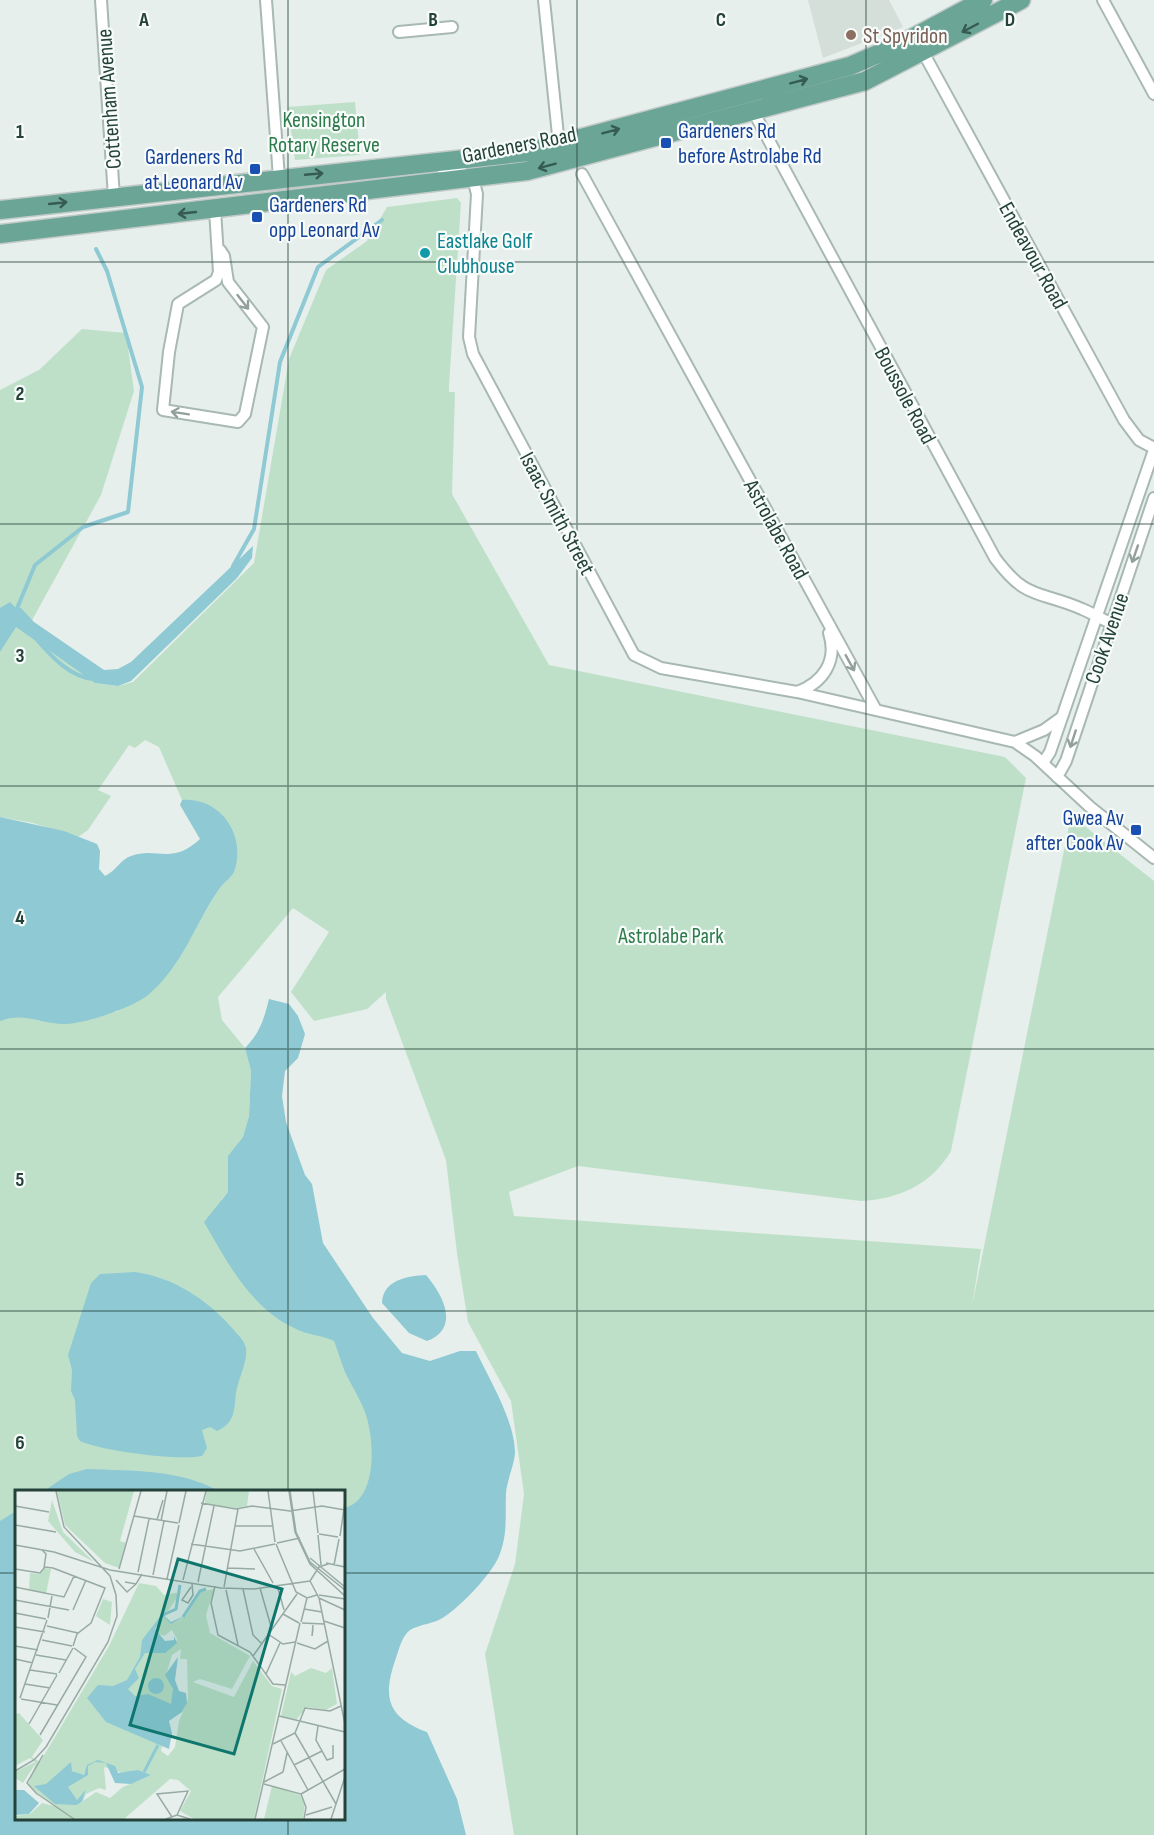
<svg xmlns="http://www.w3.org/2000/svg" width="1154" height="1835" viewBox="0 0 1154 1835" font-family="'Sofia Sans Condensed',sans-serif">
<style>
.built{fill:#d4dfda}
.green{fill:#bfe0c8}
.water{fill:#8ec9d4}
.lines{fill:none;stroke-linecap:round;stroke-linejoin:round}
.stream{stroke:#8ec9d4;stroke-width:4}
.street-casing{stroke:#a8b8b2;stroke-width:14}
.primary-casing{stroke:#c2cac8;stroke-width:21}
.street{stroke:#fff;stroke-width:10}
.primary{stroke:#6aa596;stroke-width:18}
.oneway{stroke:#365b51}
.oneway2{stroke:#92a09c}
.grid{fill:none;stroke:#24423a;stroke-width:1.5;stroke-opacity:0.55}
.education-dot{fill:#8d6e63;stroke:#f7fbf9;stroke-width:2}
.transit-dot{fill:#1a4fb4;stroke:#f7fbf9;stroke-width:2}
.culture-dot{fill:#0f9aa8;stroke:#f7fbf9;stroke-width:2}
.labels{text-anchor:middle;stroke-width:4.5;stroke-linejoin:round;paint-order:stroke}
.education-label{font-size:22px;fill:#785e54;stroke:#f7fbf9;text-anchor:start}
.street-label{font-size:22px;fill:#24423a;stroke:#f7fbf9}
.park-label{font-size:22px;fill:#2d7a4b;stroke:#f7fbf9}
.transit-label{font-size:22px;fill:#164399;stroke:#f7fbf9;text-anchor:start}
.culture-label{font-size:22px;fill:#0d838f;stroke:#f7fbf9;text-anchor:start}
.inset-river{fill:none;stroke:#8ec9d4;stroke-width:3}
.inset-road{fill:none;stroke:#98aaa4;stroke-width:1.5}
.view{fill:#0f766e;fill-opacity:0.15;stroke:#0f766e;stroke-width:3}
.inset-edge{fill:none;stroke:#24423a;stroke-width:3}
.grid-label{font-size:20px;text-anchor:middle;font-weight:bold;fill:#24423a;stroke:#f7fbf9;stroke-width:4.5;stroke-linejoin:round;paint-order:stroke}
</style>
<rect width="100%" height="100%" fill="#e6efeb"/>
<!-- built -->
<path class="built" d="M 808,0 L 889,0 L 903,27 L 823,58 Z"/>
<!-- green -->
<path class="green" d="M 355,102 L 360,155 L 295,160 L 288,107 Z
M 457,198 L 461,203 L 449,386 L 449,392 L 455,392 L 452,494 L 549,665 L 1005,757 L 1026,778 L 951,1151 C 931,1185 899,1199 861,1201 L 578,1166 L 509,1192 L 514,1216 L 981,1249 L 972,1306 L 1069,826 L 1082,824 L 1154,881 L 1154,1835 L 514,1835 L 485,1654 L 515,1564 L 524,1494 L 511,1401 L 468,1322 L 457,1253 L 446,1160 L 386,999 L 386,992 L 367,1009 L 314,1021 L 291,992 L 329,932 L 293,908 L 218,997 L 222,1020 L 245,1048 L 251,1071 L 249,1116 L 243,1137 L 229,1156 L 228,1192 L 221,1200 L 341,1327 L 391,1464 L 344,1521 L 344,1492 L 16,1492 L 16,1543 L 0,1544 L 0,992 L 116,1012 L 147,995 L 174,966 L 219,888 L 233,873 L 236,846 L 190,800 L 182,800 L 159,747 L 145,740 L 135,748 L 129,745 L 98,790 L 111,796 L 88,830 L 78,837 L 33,823 L 0,817 L 0,390 L 39,370 L 82,329 L 126,333 L 134,391 L 101,495 L 25,633 L 95,683 L 118,686 L 133,682 L 254,563 L 289,359 L 326,270 L 367,241 L 387,207 Z"/>
<!-- water -->
<path class="water" d="M 253,546 L 252,558 L 237,578 L 131,681 L 118,686 L 95,683 L 16,627 L 0,652 L 0,608 L 10,602 L 16,608 L 21,608 L 34,622 L 104,670 L 118,669 L 131,662 Z
M 182,800 C 221,797 247,836 234,872 C 231,878 223,883 219,889 C 195,924 182,967 148,995 C 132,1008 82,1025 62,1024 C 40,1023 22,1012 0,1021 L 0,817 L 64,831 L 97,844 L 100,851 L 99,869 L 105,876 C 116,871 121,859 131,856 C 157,846 171,866 200,839 L 180,805 Z
M 269,999 L 289,1004 L 298,1016 L 305,1034 L 298,1058 L 285,1071 L 282,1096 L 286,1122 L 305,1175 L 312,1184 L 323,1243 L 373,1318 L 402,1353 L 430,1361 L 460,1351 L 476,1351 C 489,1379 515,1421 515,1453 C 514,1466 507,1480 506,1493 C 505,1516 508,1534 499,1556 C 491,1575 461,1606 444,1617 C 434,1624 420,1624 410,1630 C 402,1636 399,1649 396,1658 C 382,1697 387,1717 427,1732 L 457,1799 L 466,1835 L 0,1835 L 0,1521 L 16,1511 L 16,1818 L 344,1818 L 344,1508 C 375,1501 374,1451 369,1427 C 366,1407 353,1389 345,1372 C 341,1362 338,1351 334,1341 C 322,1335 306,1335 294,1328 C 250,1307 227,1262 204,1222 L 228,1192 L 228,1156 L 243,1137 L 249,1116 L 251,1071 L 245,1048 C 260,1033 264,1019 269,999 Z
M 135,1272 C 173,1277 208,1300 233,1329 C 238,1335 244,1340 246,1348 C 248,1361 238,1379 236,1393 C 234,1411 235,1423 217,1431 L 210,1427 L 202,1430 L 207,1448 L 202,1456 C 178,1461 102,1451 80,1441 L 77,1436 L 75,1400 L 71,1391 L 72,1370 L 68,1355 L 91,1283 L 100,1274 Z
M 426,1275 C 444,1296 460,1328 427,1341 L 409,1333 L 382,1303 C 383,1280 407,1276 426,1275 Z
M 87,1469 C 133,1471 178,1469 219,1491 L 44,1491 L 69,1474 Z"/>
<g class="lines">
<!-- stream -->
<path class="stream" d="M 233,566 L 254,529 L 280,362 L 318,267 L 382,220
M 16,611 L 35,565 L 83,527 L 128,512 L 142,387 L 107,271 L 96,249
M 37,640 C 51,656 71,678 94,679"/>
<defs>
<path id="street" d="M 101,0 L 114,197
M 266,0 L 279,178
M 544,0 L 559,145
M 1103,0 L 1154,94
M 399,32 L 452,27
M 923,52 L 1124,420 L 1139,440 L 1154,448
M 753,111 L 995,558 C 1027,601 1038,590 1082,609 C 1092,613 1101,619 1111,623
M 440,167 L 458,170 L 473,179 L 477,194 L 469,337 L 473,354 L 634,655 L 661,668 L 797,692 L 1015,742 L 1035,756 L 1090,807 L 1154,858
M 582,174 L 876,710
M 215,210 L 219,272 L 216,280 L 178,304 L 169,352 L 163,410 L 238,422 L 245,414 L 263,327 L 228,282 L 224,256 L 220,250
M 797,692 C 823,683 838,661 829,633
M 1015,742 L 1044,730 L 1062,717
M 1043,763 L 1050,752 L 1154,450
M 1057,777 L 1066,761 L 1154,498"/>
<path id="primary" d="M 0,210 L 529,152 L 850,66 L 901,44 L 983,0
M 0,234 L 527,171 L 865,81 L 1021,0"/>
</defs>
<!-- street casing -->
<use href="#street" class="street-casing"/>
<!-- primary casing -->
<use href="#primary" class="primary-casing"/>
<!-- street -->
<use href="#street" class="street"/>
<!-- primary -->
<use href="#primary" class="primary"/>
</g>
<!-- one-way arrows -->
<defs><path id="oneway-shaft" d="M-6 0H5M1.5-3L5.5 0L1.5 3" fill="none" stroke-width="1.6" stroke-linecap="round" stroke-linejoin="round" transform="scale(1.5)"/></defs>
<g class="oneway">
<use href="#oneway-shaft" transform="translate(970 28) rotate(152)"/>
<use href="#oneway-shaft" transform="translate(799 81) rotate(-15)"/>
<use href="#oneway-shaft" transform="translate(611 131) rotate(-15)"/>
<use href="#oneway-shaft" transform="translate(547 166) rotate(165)"/>
<use href="#oneway-shaft" transform="translate(314 174) rotate(-5)"/>
<use href="#oneway-shaft" transform="translate(58 203) rotate(-6)"/>
<use href="#oneway-shaft" transform="translate(187 213) rotate(174)"/>
</g>
<g class="oneway2">
<use href="#oneway-shaft" transform="translate(243 302) rotate(52)"/>
<use href="#oneway-shaft" transform="translate(180 413) rotate(-171)"/>
<use href="#oneway-shaft" transform="translate(1135 554) rotate(109)"/>
<use href="#oneway-shaft" transform="translate(850 663) rotate(61)"/>
<use href="#oneway-shaft" transform="translate(1073 739) rotate(108)"/>
</g>
<!-- grid -->
<path class="grid" d="M 288,0 L 288,1492M 577,0 L 577,1835M 866,0 L 866,1835M 0,262 L 1154,262M 0,524 L 1154,524M 0,786 L 1154,786M 0,1049 L 1154,1049M 0,1311 L 1154,1311M 0,1573 L 16,1573M 344,1573 L 1154,1573M 288,1818 L 288,1835"/>
<!-- markers -->
<circle class="education-dot" cx="851" cy="35" r="6"/>
<g class="transit-dot">
<rect x="660" y="137" width="12" height="12" rx="3"/>
<rect x="249" y="163" width="12" height="12" rx="3"/>
<rect x="251" y="211" width="12" height="12" rx="3"/>
<rect x="1130" y="824" width="12" height="12" rx="3"/>
</g>
<circle class="culture-dot" cx="425" cy="253" r="6"/>
<g class="labels">
<!-- education labels -->
<g class="education-label">
<text x="863" y="43">St Spyridon</text>
</g>
<!-- street labels -->
<g class="street-label">
<text transform="translate(108 99) rotate(-94)" y="8">Cottenham Avenue</text>
<text transform="translate(519 144) rotate(-11)" y="8">Gardeners Road</text>
<text transform="translate(1034 255) rotate(61)" y="8">Endeavour Road</text>
<text transform="translate(906 395) rotate(62)" y="8">Boussole Road</text>
<text transform="translate(558 513) rotate(62)" y="8">Isaac Smith Street</text>
<text transform="translate(777 529) rotate(61)" y="8">Astrolabe Road</text>
<text transform="translate(1106 638) rotate(-71)" y="8">Cook Avenue</text>
</g>
<!-- park labels -->
<g class="park-label">
<text x="324" y="127">Kensington<tspan x="324" dy="25">Rotary Reserve</tspan></text>
<text x="671" y="943">Astrolabe Park</text>
</g>
<!-- transit labels -->
<g class="transit-label">
<text x="678" y="138">Gardeners Rd<tspan x="678" dy="25">before Astrolabe Rd</tspan></text>
<text x="243" y="164" text-anchor="end">Gardeners Rd<tspan x="243" dy="25">at Leonard Av</tspan></text>
<text x="269" y="212">Gardeners Rd<tspan x="269" dy="25">opp Leonard Av</tspan></text>
<text x="1124" y="825" text-anchor="end">Gwea Av<tspan x="1124" dy="25">after Cook Av</tspan></text>
</g>
<!-- culture labels -->
<g class="culture-label">
<text x="437" y="248">Eastlake Golf<tspan x="437" dy="25">Clubhouse</tspan></text>
</g>
</g>
<!-- overview -->
<g transform="translate(15 1490)">
<rect width="330" height="330" fill="#e6efeb"/>
<path d="M 42,1 L 119,1 L 105,51 L 111,53 L 104,78 L 90,73 L 50,35 ZM 191,1 L 234,1 L 232,16 L 220,18 L 190,14 ZM 37,10 L 48,42 L 79,72 L 60,62 L 33,31 ZM 30,78 L 36,79 L 31,104 L 14,99 L 15,83 L 25,84 ZM 124,93 L 141,96 L 149,105 L 166,102 L 149,127 L 156,134 L 171,126 L 185,102 L 199,99 L 191,125 L 195,143 L 235,166 L 217,199 L 185,189 L 178,192 L 219,207 L 238,171 L 257,196 L 267,199 L 239,329 L 179,329 L 165,321 L 176,301 L 163,290 L 155,289 L 109,329 L 0,329 L 0,326 L 15,324 L 27,313 L 39,316 L 13,295 L 21,273 L 8,293 L 0,288 L 0,282 L 20,272 L 15,268 L 0,276 L 0,224 L 4,223 L 28,250 L 17,267 L 25,272 L 94,156 ZM 157,140 L 162,149 L 160,155 L 133,148 L 140,142 L 149,146 ZM 166,159 L 165,169 L 172,169 L 173,209 L 164,231 L 160,257 L 153,266 L 146,261 L 160,206 L 152,182 L 157,165 ZM 73,276 L 73,285 L 61,289 L 52,299 L 62,310 L 71,299 L 67,313 L 46,314 L 56,280 L 68,286 ZM 89,277 L 107,283 L 125,281 L 136,285 L 108,297 L 95,308 L 81,302 L 68,311 L 71,304 L 84,298 L 91,300 ZM 88,109 L 97,112 L 95,135 L 81,126 ZM 296,178 L 311,183 L 317,178 L 322,214 L 311,220 L 292,217 L 281,230 L 266,226 L 276,182 L 280,186 ZM 257,296 L 285,305 L 290,313 L 288,329 L 249,329 Z" fill="#bfe0c8" fill-rule="evenodd"/>
<path d="M 147,124 L 156,132 L 171,125 L 156,134 L 148,126 L 140,139 L 150,151 L 159,150 L 159,146 L 162,153 L 150,163 L 130,163 L 120,179 L 124,188 L 113,199 L 120,206 L 133,204 L 156,214 L 158,199 L 150,185 L 163,167 L 160,190 L 164,201 L 171,203 L 172,213 L 167,222 L 154,231 L 157,243 L 154,259 L 91,232 L 72,208 L 83,195 L 98,196 L 112,190 L 125,167 L 127,150 ZM133 196a8 8 0 1 1 16 0a8 8 0 1 1-16 0ZM 83,270 L 100,276 L 103,283 L 123,280 L 136,285 L 116,294 L 100,293 L 91,273 L 80,272 L 73,276 L 73,285 L 53,297 L 62,310 L 71,299 L 67,312 L 61,315 L 40,314 L 19,296 L 31,294 L 56,272 L 57,281 L 69,285 L 72,275 ZM 0,300 L 9,300 L 24,313 L 14,324 L 0,325 Z" fill="#8ec9d4"/>
<path class="inset-river" d="M 148,125 L 161,119 L 165,95M 168,127 L 185,101 L 191,99M 129,282 L 143,255"/>
<path class="inset-road" d="M 253,1 L 260,52M 274,1 L 280,42 L 295,74 L 330,106M 275,1 L 281,42 L 295,72 L 330,100M 298,1 L 303,43M 186,13 L 221,19 L 237,16 L 275,21 L 307,16 L 330,20M 0,16 L 34,22M 119,26 L 163,33M 142,30 L 148,10M 146,31 L 152,1M 164,33 L 171,1M 0,35 L 41,42M 220,36 L 258,36M 304,44 L 323,47M 303,45 L 306,75M 325,46 L 330,12M 262,53 L 285,48M 176,54 L 225,61 L 260,54M 261,54 L 281,102 L 292,108 L 302,105M 0,55 L 39,62 L 95,80 L 206,98 L 239,99 L 295,91 L 304,77 L 313,74M 239,59 L 258,93M 27,60 L 31,64 L 29,78M 295,68 L 330,97M 311,73 L 330,77M 319,75 L 324,49M 38,78 L 90,98 L 76,133 L 62,144 L 58,156M 213,78 L 240,79M 0,79 L 25,83 L 30,77 L 38,78M 104,79 L 126,1M 123,82 L 134,29M 138,85 L 149,31M 152,89 L 164,35M 101,90 L 112,102 L 121,94M 168,90 L 191,1M 295,91 L 304,108 L 330,234M 110,92 L 121,94 L 127,84M 183,92 L 199,16M 262,95 L 269,120M 200,96 L 196,113 L 203,145 L 235,162 L 258,194 L 270,195M 0,97 L 49,107 L 59,86M 176,97 L 167,110 L 173,113 L 178,105 L 177,94M 209,97 L 223,19M 245,98 L 257,140M 228,99 L 238,145 L 247,154M 211,100 L 223,155M 304,105 L 330,109M 304,108 L 330,120M 0,110 L 54,120M 289,119 L 307,122M 58,120 L 71,90M 0,123 L 31,129M 268,124 L 284,133M 33,128 L 37,106M 309,131 L 330,138M 286,132 L 292,108M 287,133 L 309,134M 32,136 L 63,143M 0,137 L 30,142M 298,139 L 297,146 L 298,135M 253,144 L 268,154 L 280,152M 27,150 L 57,156M 282,153 L 300,159 L 313,151M 0,156 L 23,160M 21,165 L 51,170M 238,166 L 282,104M 0,169 L 18,173M 15,180 L 42,184M 44,183 L 58,158M 251,184 L 265,153M 10,194 L 35,198M 5,208 L 32,130M 6,209 L 42,215M 264,226 L 330,242M 14,234 L 42,185M 303,236 L 301,250 L 312,270 L 318,268 L 318,255M 280,243 L 321,314M 25,245 L 71,167 L 59,158M 266,251 L 293,300M 258,254 L 280,243 L 290,218 L 315,221 L 326,216M 279,275 L 307,261M 0,281 L 19,270 L 31,257 L 93,152 L 102,126 L 101,105 L 95,86 L 49,37 L 41,1M 268,282 L 272,263M 249,292 L 268,282M 249,294 L 286,304 L 291,317 L 289,329M 21,303 L 59,329M 22,304 L 12,293 L 28,265M 286,304 L 330,279M 291,325 L 317,317M 157,327 L 142,304 L 173,301 L 162,325M 151,329 L 162,325 L 175,329M 240,329 L 285,133M 316,329 L 330,287"/>
<path class="view" d="M 163,69 L 267,99 L 219,264 L 115,235 Z"/>
<rect width="330" height="330" class="inset-edge"/>
</g>
<g class="grid-label">
<text x="144" y="26">A</text>
<text x="433" y="26">B</text>
<text x="721" y="26">C</text>
<text x="1010" y="26">D</text>
<text x="20" y="138">1</text>
<text x="20" y="400">2</text>
<text x="20" y="662">3</text>
<text x="20" y="924">4</text>
<text x="20" y="1186">5</text>
<text x="20" y="1449">6</text>
</g>
</svg>
